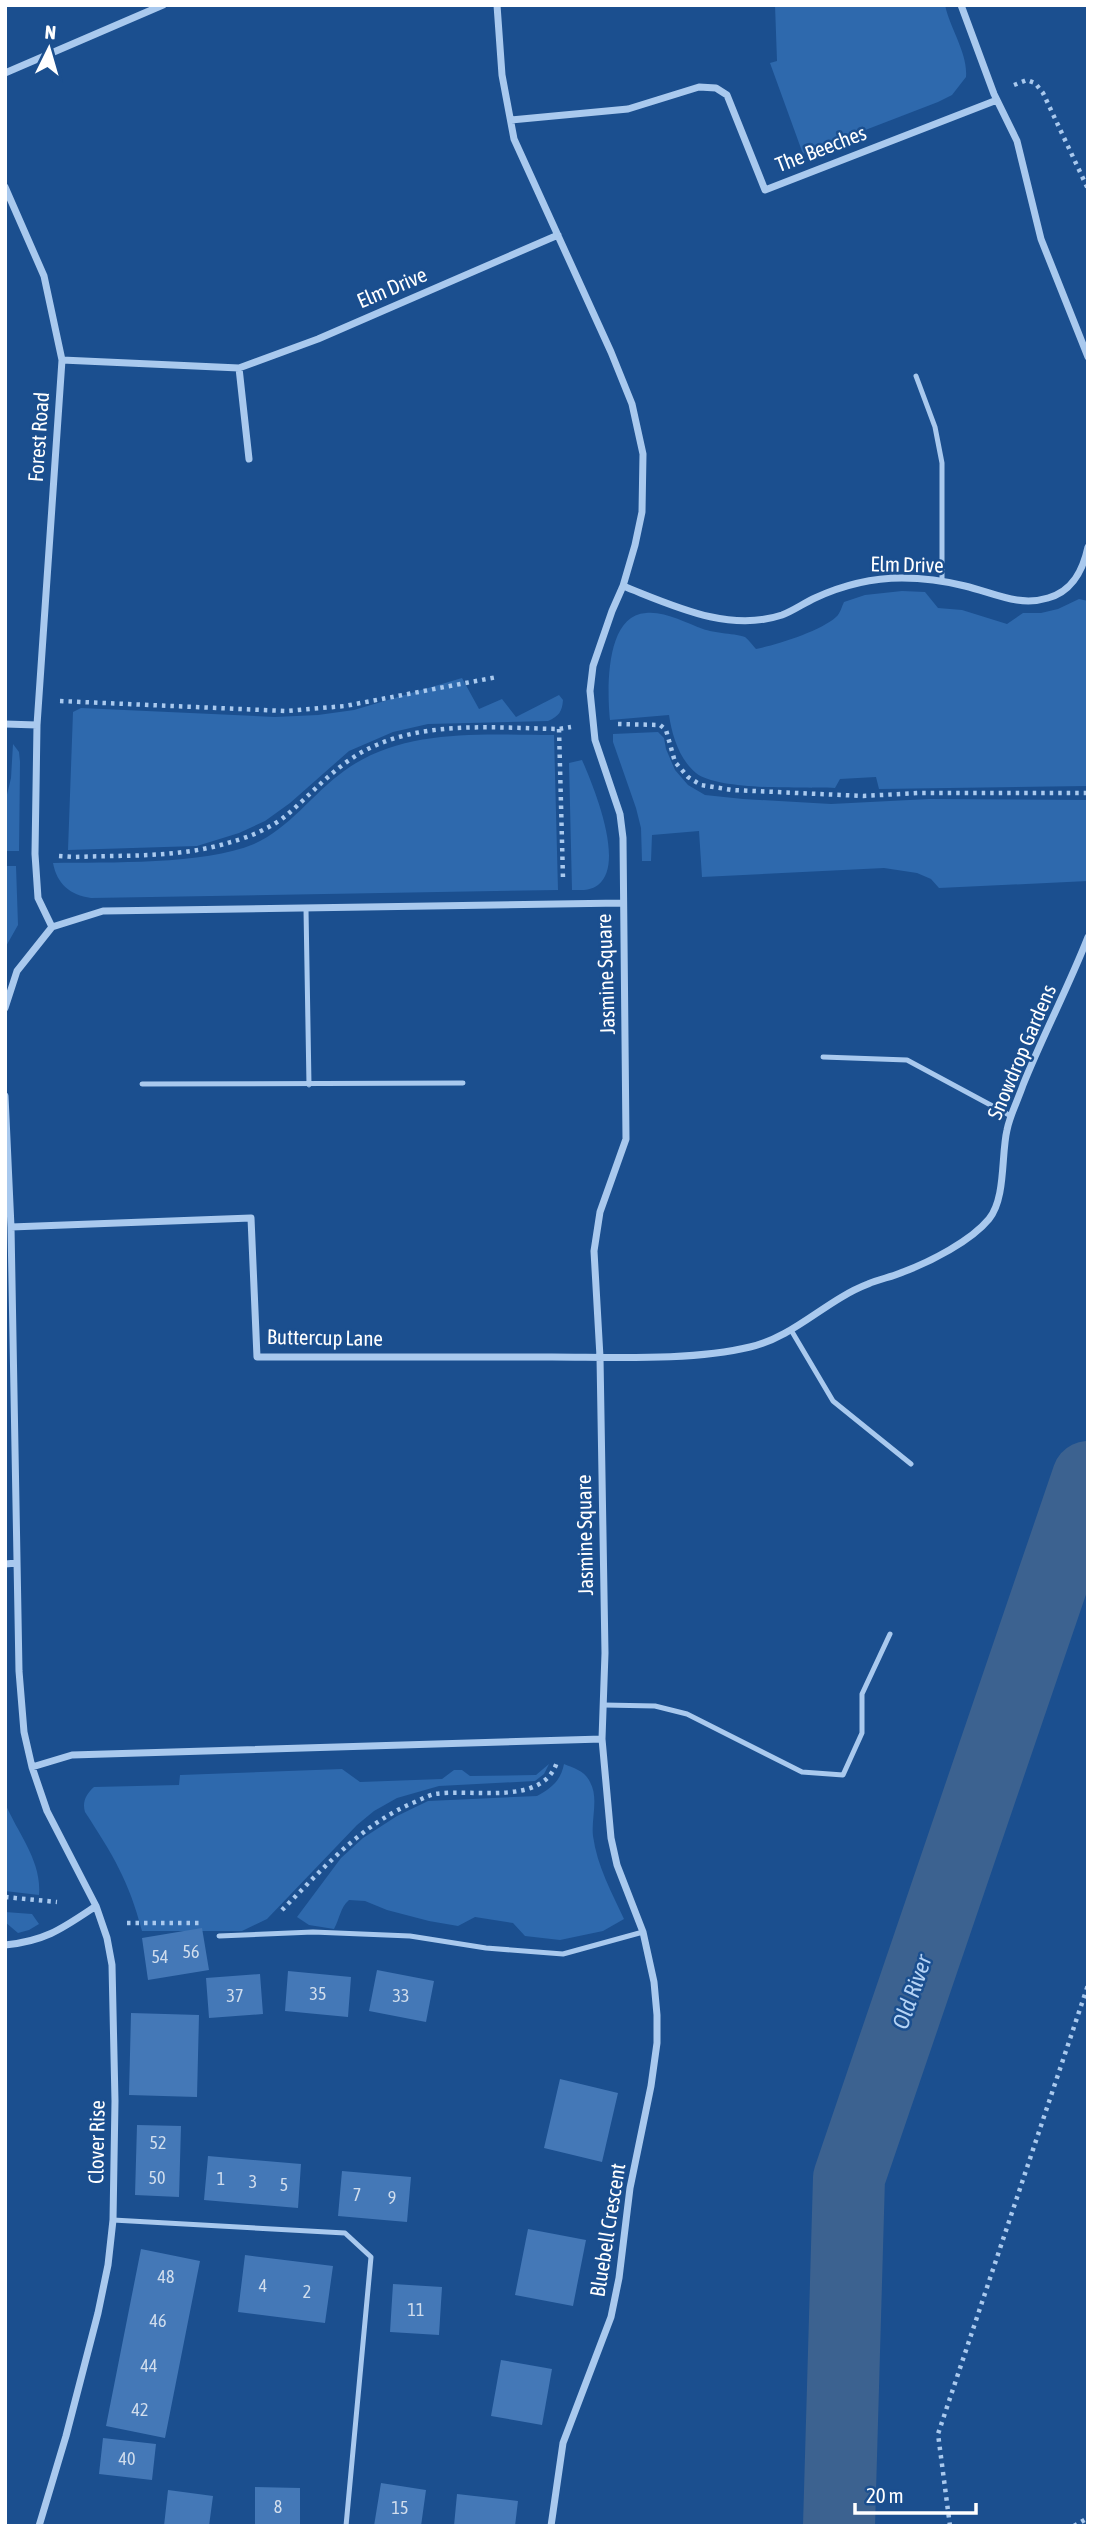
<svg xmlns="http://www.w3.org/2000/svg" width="1093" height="2531" viewBox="0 0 1093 2531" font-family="'Asap Condensed',sans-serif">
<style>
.green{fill:#2e69ad}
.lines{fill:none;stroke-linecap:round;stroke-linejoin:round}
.river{stroke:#3c6290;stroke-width:72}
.building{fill:#4478b7}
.path{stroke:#a9c9ee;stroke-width:4.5;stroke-dasharray:3.5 5;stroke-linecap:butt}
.lane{stroke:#a9c9ee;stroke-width:5}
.street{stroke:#a9c9ee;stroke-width:7}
.labels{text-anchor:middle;stroke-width:5;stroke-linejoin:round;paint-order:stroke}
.number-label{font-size:18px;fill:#d0dded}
.street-label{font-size:21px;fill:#fff;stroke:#1b4f8f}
.water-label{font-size:23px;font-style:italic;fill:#b5d3f5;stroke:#1b4f8f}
</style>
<rect width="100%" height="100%" fill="#1b4f8f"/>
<!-- green -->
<path class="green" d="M 775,5 L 945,5 C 950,29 968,53 966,77 L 952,95 L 938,102 L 803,154 L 770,63 L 777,61 Z
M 902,591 L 925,592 L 938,608 L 962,610 L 1007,624 L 1023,613 L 1041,613 L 1058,609 L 1079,599 L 1088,601 L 1088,786 L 879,789 L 876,777 L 840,779 L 835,788 C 805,787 718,791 696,773 C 679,759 672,735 669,715 L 610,720 C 607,691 605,615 646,613 C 665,611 686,623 703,629 C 713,633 738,634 745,637 C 749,640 753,646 756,649 C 776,645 821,631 836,617 C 840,614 842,606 844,602 L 865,595 Z
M 462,678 L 479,709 L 502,699 L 516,717 L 559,695 L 563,700 C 562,712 559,716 548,721 L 428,724 L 393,732 L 349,751 L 290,803 L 265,821 L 239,833 L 197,846 L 68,850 L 73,712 L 81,708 L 275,717 L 318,715 L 354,710 Z
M 658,732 L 664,738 L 666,749 L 675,770 L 688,785 L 705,795 L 743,799 L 831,804 L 929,799 L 1088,800 L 1088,881 L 939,888 L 931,879 L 917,873 L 884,868 L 702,877 L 699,831 L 652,835 L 651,861 L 642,861 L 641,828 L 636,808 L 613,742 L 613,734 Z
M 554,735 L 558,890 L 91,898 C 70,895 57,884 53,863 C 108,862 204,865 254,844 C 290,828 312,794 344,771 C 404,727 484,735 554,735 Z
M 13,744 L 19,752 L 20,762 L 19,851 L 5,851 L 5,803 L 11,778 Z
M 582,760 C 593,785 626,864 598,885 C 590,891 581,890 572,890 L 569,763 Z
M 5,866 L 16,866 L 18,925 L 5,948 Z
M 549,1764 L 544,1774 L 535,1781 L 439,1786 L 397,1798 L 374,1811 L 357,1825 L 267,1919 L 242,1931 L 142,1931 C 129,1881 113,1855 85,1812 C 82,1802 86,1794 94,1787 L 179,1785 L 180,1775 L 342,1769 L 360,1782 L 442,1779 L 454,1770 L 462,1770 L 470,1776 L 536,1775 Z
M 564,1764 C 574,1768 585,1771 590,1782 C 599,1798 591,1819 593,1836 C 597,1866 612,1893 624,1919 L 603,1931 L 560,1940 L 525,1936 L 513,1923 L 475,1917 L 458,1926 L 429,1921 L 387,1910 L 365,1901 L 349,1900 C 340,1908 340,1918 334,1929 L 309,1925 L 297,1917 L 341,1858 L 363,1838 L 397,1816 L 428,1801 L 537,1796 C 552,1788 561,1780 564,1764 Z
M 5,1803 C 18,1834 42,1861 39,1895 L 5,1891 Z
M 5,1912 L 32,1914 L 39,1924 L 29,1930 L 18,1933 L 5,1922 Z"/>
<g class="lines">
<!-- river -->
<path class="river" d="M 839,2526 L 849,2178 L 1088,1477"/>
</g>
<!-- building -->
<path class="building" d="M 202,1928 L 209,1970 L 148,1980 L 142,1938 Z
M 377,1970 L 434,1981 L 426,2022 L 369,2011 Z
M 288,1971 L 351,1977 L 348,2017 L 285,2011 Z
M 260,1974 L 263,2014 L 209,2018 L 206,1978 Z
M 131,2013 L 199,2015 L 197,2097 L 129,2095 Z
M 560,2079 L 618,2093 L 602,2162 L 544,2148 Z
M 137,2125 L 181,2126 L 179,2197 L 135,2195 Z
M 208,2156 L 301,2164 L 298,2208 L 204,2200 Z
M 342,2171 L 411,2177 L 407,2222 L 338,2216 Z
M 528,2229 L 586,2240 L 573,2306 L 515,2295 Z
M 141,2249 L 200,2261 L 165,2438 L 106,2426 Z
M 245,2255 L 333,2266 L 325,2323 L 238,2312 Z
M 393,2284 L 442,2287 L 439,2335 L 390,2332 Z
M 501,2360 L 552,2369 L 542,2425 L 491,2416 Z
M 103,2438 L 156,2444 L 152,2480 L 99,2474 Z
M 381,2483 L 426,2490 L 421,2526 L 374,2526 Z
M 255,2487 L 300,2488 L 300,2526 L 255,2525 Z
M 168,2490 L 213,2496 L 209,2526 L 164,2526 Z
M 457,2494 L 518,2501 L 515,2526 L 454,2526 Z"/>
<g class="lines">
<!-- path -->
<path class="path" d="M 1014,85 L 1027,80 L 1035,83 L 1043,93 L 1088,189
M 60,701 L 286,711 L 345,706 L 497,677
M 618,724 L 660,725 L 666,730 L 675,762 L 688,777 L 701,785 L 732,790 L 863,796 L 918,793 L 1088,793
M 559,729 L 563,879
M 59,856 L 73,857 C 125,855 181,858 231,842 C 250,837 273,827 288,814 C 311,794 331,771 357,755 C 416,719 493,728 559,729 L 571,727
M 5,1897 L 57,1902
M 282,1910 C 322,1870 361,1824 415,1802 C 422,1799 429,1795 435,1794 C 472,1788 543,1807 557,1762
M 127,1923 L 199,1923
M 950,2526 L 938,2434 L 1088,1985
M 1074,2526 L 1088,2518"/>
<!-- lane -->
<path class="lane" d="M 916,376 L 935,427 L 942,463 L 942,581
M 306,909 L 309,1085
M 823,1057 L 907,1060 L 1011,1116
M 142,1084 L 463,1083
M 791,1330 L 833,1401 L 911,1464
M 604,1705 L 655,1706 L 687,1714 L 802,1772 L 843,1775 L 862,1733 L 862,1694 L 890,1634
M 219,1936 L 313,1932 L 410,1936 L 486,1948 L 563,1954 L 643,1932
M 113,2220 L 345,2233 L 371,2257 L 346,2526"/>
<!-- street -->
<path class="street" d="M 961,5 L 994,94 L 1017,141 L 1041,239 L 1088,357
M 5,73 L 163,5
M 511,120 L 628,109 L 699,87 L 716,88 L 727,95 L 765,190 L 997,100
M 5,187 L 44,276 L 62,360 L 37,725 L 35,854 L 38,898 L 52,927
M 62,360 L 239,368 L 318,339 L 558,235
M 239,368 L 249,459
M 623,586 C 672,605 728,633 782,615 C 793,611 804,603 815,598 C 843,585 871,578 902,578 C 924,578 945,581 965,586 C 994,593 1019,607 1048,598 C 1073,591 1083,570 1088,547
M 5,724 L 37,725
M 5,1008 L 17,971 L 52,927 L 103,911 L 622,903
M 5,1096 L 11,1227 L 19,1671 L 24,1732 L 32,1767 L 47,1811 L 96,1906 L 107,1938 L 112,1965 L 115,2101 L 113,2220 L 108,2265 L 98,2313 L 66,2436 L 39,2526
M 11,1227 L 251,1218 L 257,1357 C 356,1357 454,1357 552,1357 C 613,1357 692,1361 750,1347 C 794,1337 826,1300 868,1284 C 879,1279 892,1277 903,1272 C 930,1262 971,1241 989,1219 C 1006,1198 1001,1155 1007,1130 C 1010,1115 1018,1100 1023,1085 C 1043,1035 1068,988 1088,937
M 5,1564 L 17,1563
M 32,1767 L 72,1755 L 602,1739 L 605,1653 L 600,1357 L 594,1251 L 600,1212 L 626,1139 L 623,838 L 620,814 L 595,740 L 590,691 L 593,666 L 612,611 L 623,586 L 635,545 L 642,512 L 643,454 L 632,404 L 611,352 L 514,139 L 502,75 L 497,5
M 5,1945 C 46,1941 63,1928 96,1906
M 551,2526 L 563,2443 L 611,2317 L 619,2278 L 630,2188 L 651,2086 L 657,2043 L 657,2015 L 654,1982 L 643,1932 L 617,1865 L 611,1838 L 602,1739"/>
</g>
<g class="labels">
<!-- number labels -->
<g class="number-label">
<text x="191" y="1958">56</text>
<text x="160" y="1963">54</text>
<text x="318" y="2000">35</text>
<text x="235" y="2002">37</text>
<text x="401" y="2002">33</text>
<text x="158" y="2149">52</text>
<text x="157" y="2184">50</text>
<text x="221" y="2185">1</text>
<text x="253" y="2188">3</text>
<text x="284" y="2191">5</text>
<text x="357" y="2201">7</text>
<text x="392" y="2204">9</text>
<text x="166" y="2283">48</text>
<text x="263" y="2292">4</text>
<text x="307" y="2298">2</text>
<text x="416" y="2316">11</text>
<text x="158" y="2327">46</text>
<text x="149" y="2372">44</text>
<text x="140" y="2416">42</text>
<text x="127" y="2465">40</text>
<text x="278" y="2513">8</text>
<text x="400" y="2514">15</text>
</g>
<!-- street labels -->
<g class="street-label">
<text transform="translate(821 149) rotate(-21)" y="7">The Beeches</text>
<text transform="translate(392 288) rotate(-23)" y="7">Elm Drive</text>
<text transform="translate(39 437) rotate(-86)" y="7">Forest Road</text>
<text transform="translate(907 565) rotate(1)" y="7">Elm Drive</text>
<text transform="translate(606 974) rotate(-92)" y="7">Jasmine Square</text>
<text transform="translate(1022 1052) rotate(-67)" y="7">Snowdrop Gardens</text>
<text transform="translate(325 1338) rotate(1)" y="7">Buttercup Lane</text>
<text transform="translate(585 1535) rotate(-91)" y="7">Jasmine Square</text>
<text transform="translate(97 2142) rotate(-89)" y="7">Clover Rise</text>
<text transform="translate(608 2230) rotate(-81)" y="7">Bluebell Crescent</text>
</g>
<!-- water labels -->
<g class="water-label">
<text transform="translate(912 1992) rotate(-71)" y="8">Old River</text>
</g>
</g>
<!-- border -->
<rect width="1093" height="2531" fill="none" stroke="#ffffff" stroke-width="14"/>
<!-- north arrow -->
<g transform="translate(49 49) rotate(5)" stroke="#1b4f8f" stroke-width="5" paint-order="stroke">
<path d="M0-5L12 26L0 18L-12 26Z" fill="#ffffff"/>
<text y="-10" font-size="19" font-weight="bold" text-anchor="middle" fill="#ffffff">N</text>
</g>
<!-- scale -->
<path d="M855 2503v10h121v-10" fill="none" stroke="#ffffff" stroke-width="3.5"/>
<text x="866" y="2503" font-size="21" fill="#ffffff" stroke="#1b4f8f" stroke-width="5" paint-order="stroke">20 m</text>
</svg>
